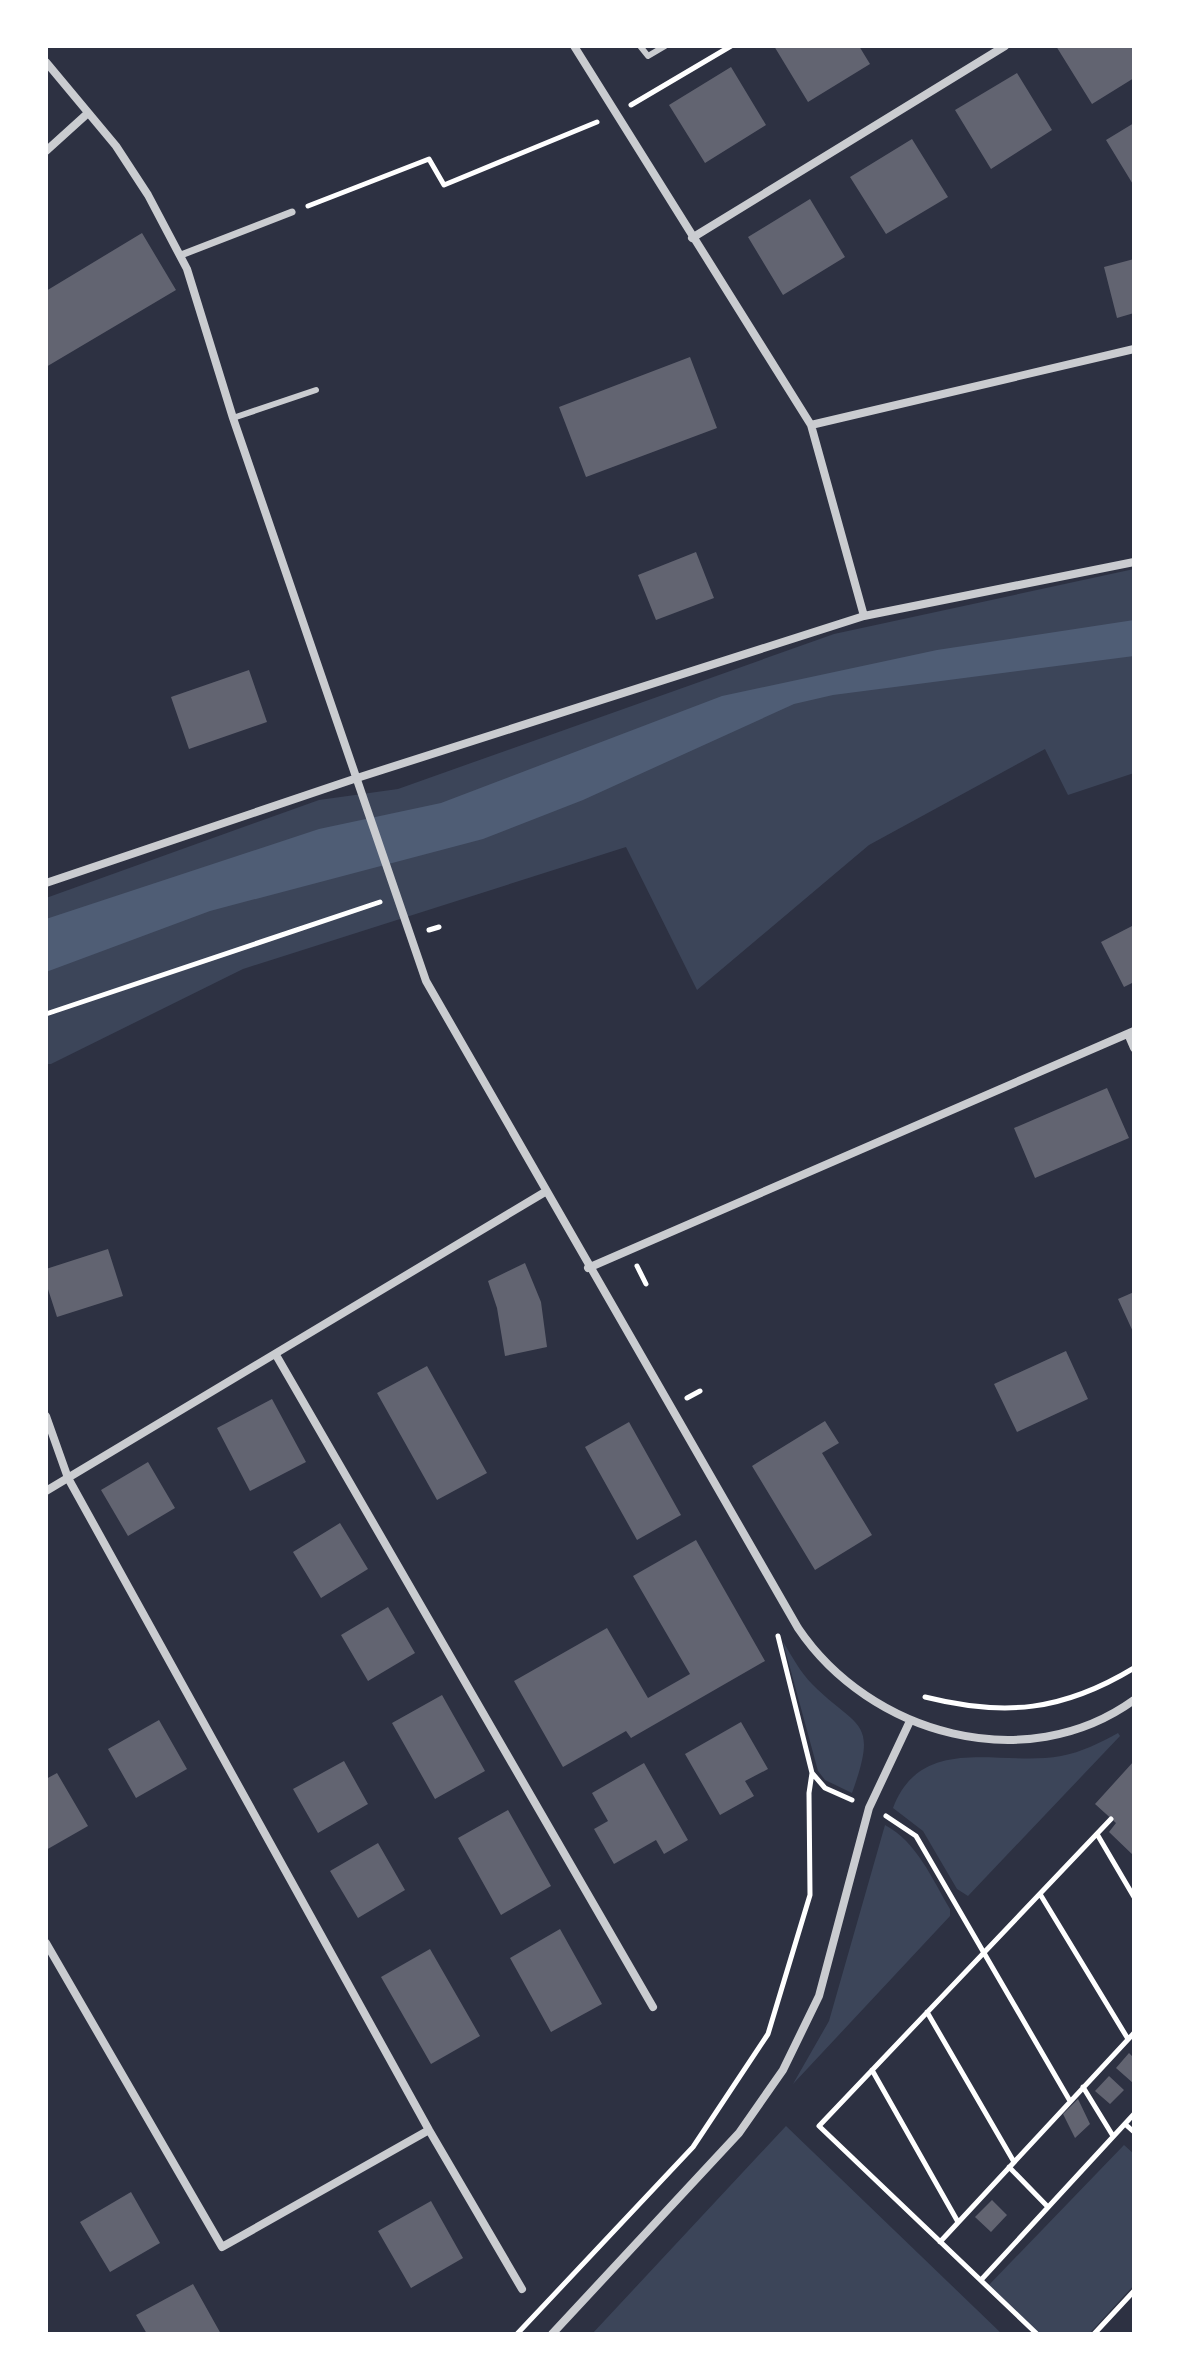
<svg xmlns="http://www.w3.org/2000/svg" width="1180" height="2380" viewBox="0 0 1180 2380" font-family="'Noto Sans',sans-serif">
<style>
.green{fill:#3c4559}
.water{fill:#4f5d75}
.building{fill:#626471}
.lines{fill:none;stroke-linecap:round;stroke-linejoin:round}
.path{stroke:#fff;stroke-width:5}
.service{stroke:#caccd0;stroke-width:6}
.pedestrian{stroke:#caccd0;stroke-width:7}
.minor{stroke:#caccd0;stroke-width:8}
</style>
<rect width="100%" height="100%" fill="#2d3142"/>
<!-- green -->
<path class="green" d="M 1134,569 L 1134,773 L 1068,795 L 1045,749 L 869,845 L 697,990 L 626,847 L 243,969 L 51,1064 L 46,1064 L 46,898 L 319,800 L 398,789 L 834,634 Z
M 783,1642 C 792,1656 800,1672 812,1684 C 858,1730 879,1718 852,1793 L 825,1780 L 818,1771 Z
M 1118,1733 L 1120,1736 L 968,1896 L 957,1889 L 923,1831 L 893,1808 C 922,1732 1000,1767 1061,1756 C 1082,1752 1100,1743 1118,1733 Z
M 885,1825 C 917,1842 932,1879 950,1909 L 950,1916 L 793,2084 L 829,2021 Z
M 786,2126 L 1002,2334 L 592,2334 Z
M 1124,2145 L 1134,2154 L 1134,2285 L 1089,2334 L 1038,2334 L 987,2287 Z"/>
<!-- water -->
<path class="water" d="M 1134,620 L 1134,656 L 833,695 L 794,704 L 583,800 L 483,839 L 210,911 L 46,972 L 46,919 L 319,829 L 441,803 L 722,696 L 937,650 Z"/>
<!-- building -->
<path class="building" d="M 774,46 L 859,46 L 870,64 L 808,102 Z
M 1056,46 L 1134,46 L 1134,78 L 1092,104 Z
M 731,67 L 766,125 L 705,163 L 669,105 Z
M 1017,73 L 1052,130 L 991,169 L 955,110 Z
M 1134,123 L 1134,186 L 1106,140 Z
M 912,139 L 948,197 L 886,234 L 850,177 Z
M 810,199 L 845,257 L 783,295 L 748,237 Z
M 142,233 L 176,290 L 46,367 L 46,291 Z
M 1134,259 L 1134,313 L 1117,318 L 1104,267 Z
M 690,357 L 717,428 L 586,477 L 559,407 Z
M 696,552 L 714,598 L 656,620 L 638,575 Z
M 249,670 L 267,722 L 189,749 L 171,697 Z
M 1134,925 L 1134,982 L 1124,987 L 1101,942 Z
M 1107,1088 L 1129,1138 L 1035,1178 L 1014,1128 Z
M 108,1249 L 123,1296 L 57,1317 L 46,1283 L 46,1269 Z
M 525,1263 L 541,1302 L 547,1347 L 505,1356 L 497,1308 L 488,1281 Z
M 1134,1292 L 1134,1334 L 1118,1299 Z
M 1066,1351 L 1088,1399 L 1017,1432 L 994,1384 Z
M 427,1366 L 487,1473 L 437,1500 L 377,1393 Z
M 272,1399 L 306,1462 L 250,1491 L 217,1428 Z
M 825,1421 L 839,1443 L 822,1453 L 872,1535 L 815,1570 L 752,1466 Z
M 629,1422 L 681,1515 L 637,1540 L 585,1447 Z
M 148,1462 L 175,1508 L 128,1536 L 101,1490 Z
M 340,1523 L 368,1569 L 321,1598 L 293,1552 Z
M 696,1540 L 765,1661 L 631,1738 L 626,1731 L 563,1767 L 514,1681 L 607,1628 L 648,1698 L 690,1674 L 633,1576 Z
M 388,1607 L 415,1653 L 368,1681 L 341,1635 Z
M 442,1695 L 485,1771 L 435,1799 L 392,1723 Z
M 159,1720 L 187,1769 L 136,1798 L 108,1749 Z
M 741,1722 L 768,1769 L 745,1781 L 754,1796 L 720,1815 L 685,1754 Z
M 344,1761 L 368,1804 L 318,1833 L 293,1789 Z
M 1134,1761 L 1134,1856 L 1109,1832 L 1116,1823 L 1095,1804 Z
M 644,1763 L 688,1840 L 664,1854 L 656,1840 L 614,1864 L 594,1829 L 608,1821 L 592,1793 Z
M 57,1773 L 88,1826 L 46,1850 L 46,1779 Z
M 508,1810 L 551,1886 L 501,1915 L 458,1838 Z
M 378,1843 L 405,1890 L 358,1918 L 330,1871 Z
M 560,1929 L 602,2004 L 551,2032 L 510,1958 Z
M 430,1949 L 480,2036 L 431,2064 L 381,1977 Z
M 1129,2053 L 1134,2058 L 1133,2083 L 1116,2068 Z
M 1109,2076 L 1124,2090 L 1110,2104 L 1095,2091 Z
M 1078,2099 L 1090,2124 L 1075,2138 L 1063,2114 Z
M 131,2192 L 160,2243 L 110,2272 L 80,2222 Z
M 992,2200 L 1007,2215 L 991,2232 L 975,2217 Z
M 431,2201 L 463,2258 L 411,2288 L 378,2231 Z
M 193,2284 L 221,2334 L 147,2334 L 136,2315 Z"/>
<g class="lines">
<!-- path -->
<path class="path" d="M 631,105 L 731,46
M 308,206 L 429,159 L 444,185 L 597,122
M 429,930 L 439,927
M 46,1014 L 380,902
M 637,1266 L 646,1284
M 687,1398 L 700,1391
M 778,1636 L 812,1773 L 825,1788 L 852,1800
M 925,1697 C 1005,1717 1063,1711 1134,1668
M 886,1816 L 916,1836 L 1070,2101
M 1097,1834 L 1134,1897
M 1040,1894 L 1128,2039
M 927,2012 L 1014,2162
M 872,2070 L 958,2222
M 1083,2087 L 1113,2136
M 1125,2124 L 1134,2132
M 1009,2167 L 1048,2207
M 940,2242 L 1134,2033
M 981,2280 L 1134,2114
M 517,2334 L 693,2147 L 768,2034 L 810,1895 L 809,1793 L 812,1773
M 1037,2334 L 819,2126 L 1111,1819
M 1094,2334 L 1134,2291"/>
<!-- service -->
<path class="service" d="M 640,46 L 648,56 L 665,46
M 233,418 L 316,390"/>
<!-- pedestrian -->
<path class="pedestrian" d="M 181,255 L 292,212"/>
<!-- minor -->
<path class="minor" d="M 574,46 L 811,425 L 864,616
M 46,62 L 116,146 L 148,195 L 187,269 L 233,418 L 426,981 L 798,1628 C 870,1735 1026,1778 1134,1700
M 46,151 L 88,113
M 692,238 L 1005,46
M 811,425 L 1134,349
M 46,883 L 357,778 L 864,616 L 1134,562
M 1128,1034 L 1134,1048
M 588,1268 L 1134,1031
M 276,1355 L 653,2007
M 46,1416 L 68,1478 L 429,2130 L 522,2289
M 46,1491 L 545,1192
M 46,1943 L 222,2247 L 429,2130
M 552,2334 L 739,2133 L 783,2070 L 819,1996 L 869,1808 L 910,1721"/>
</g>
<!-- border -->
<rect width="1180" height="2380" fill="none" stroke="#ffffff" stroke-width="96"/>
</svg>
